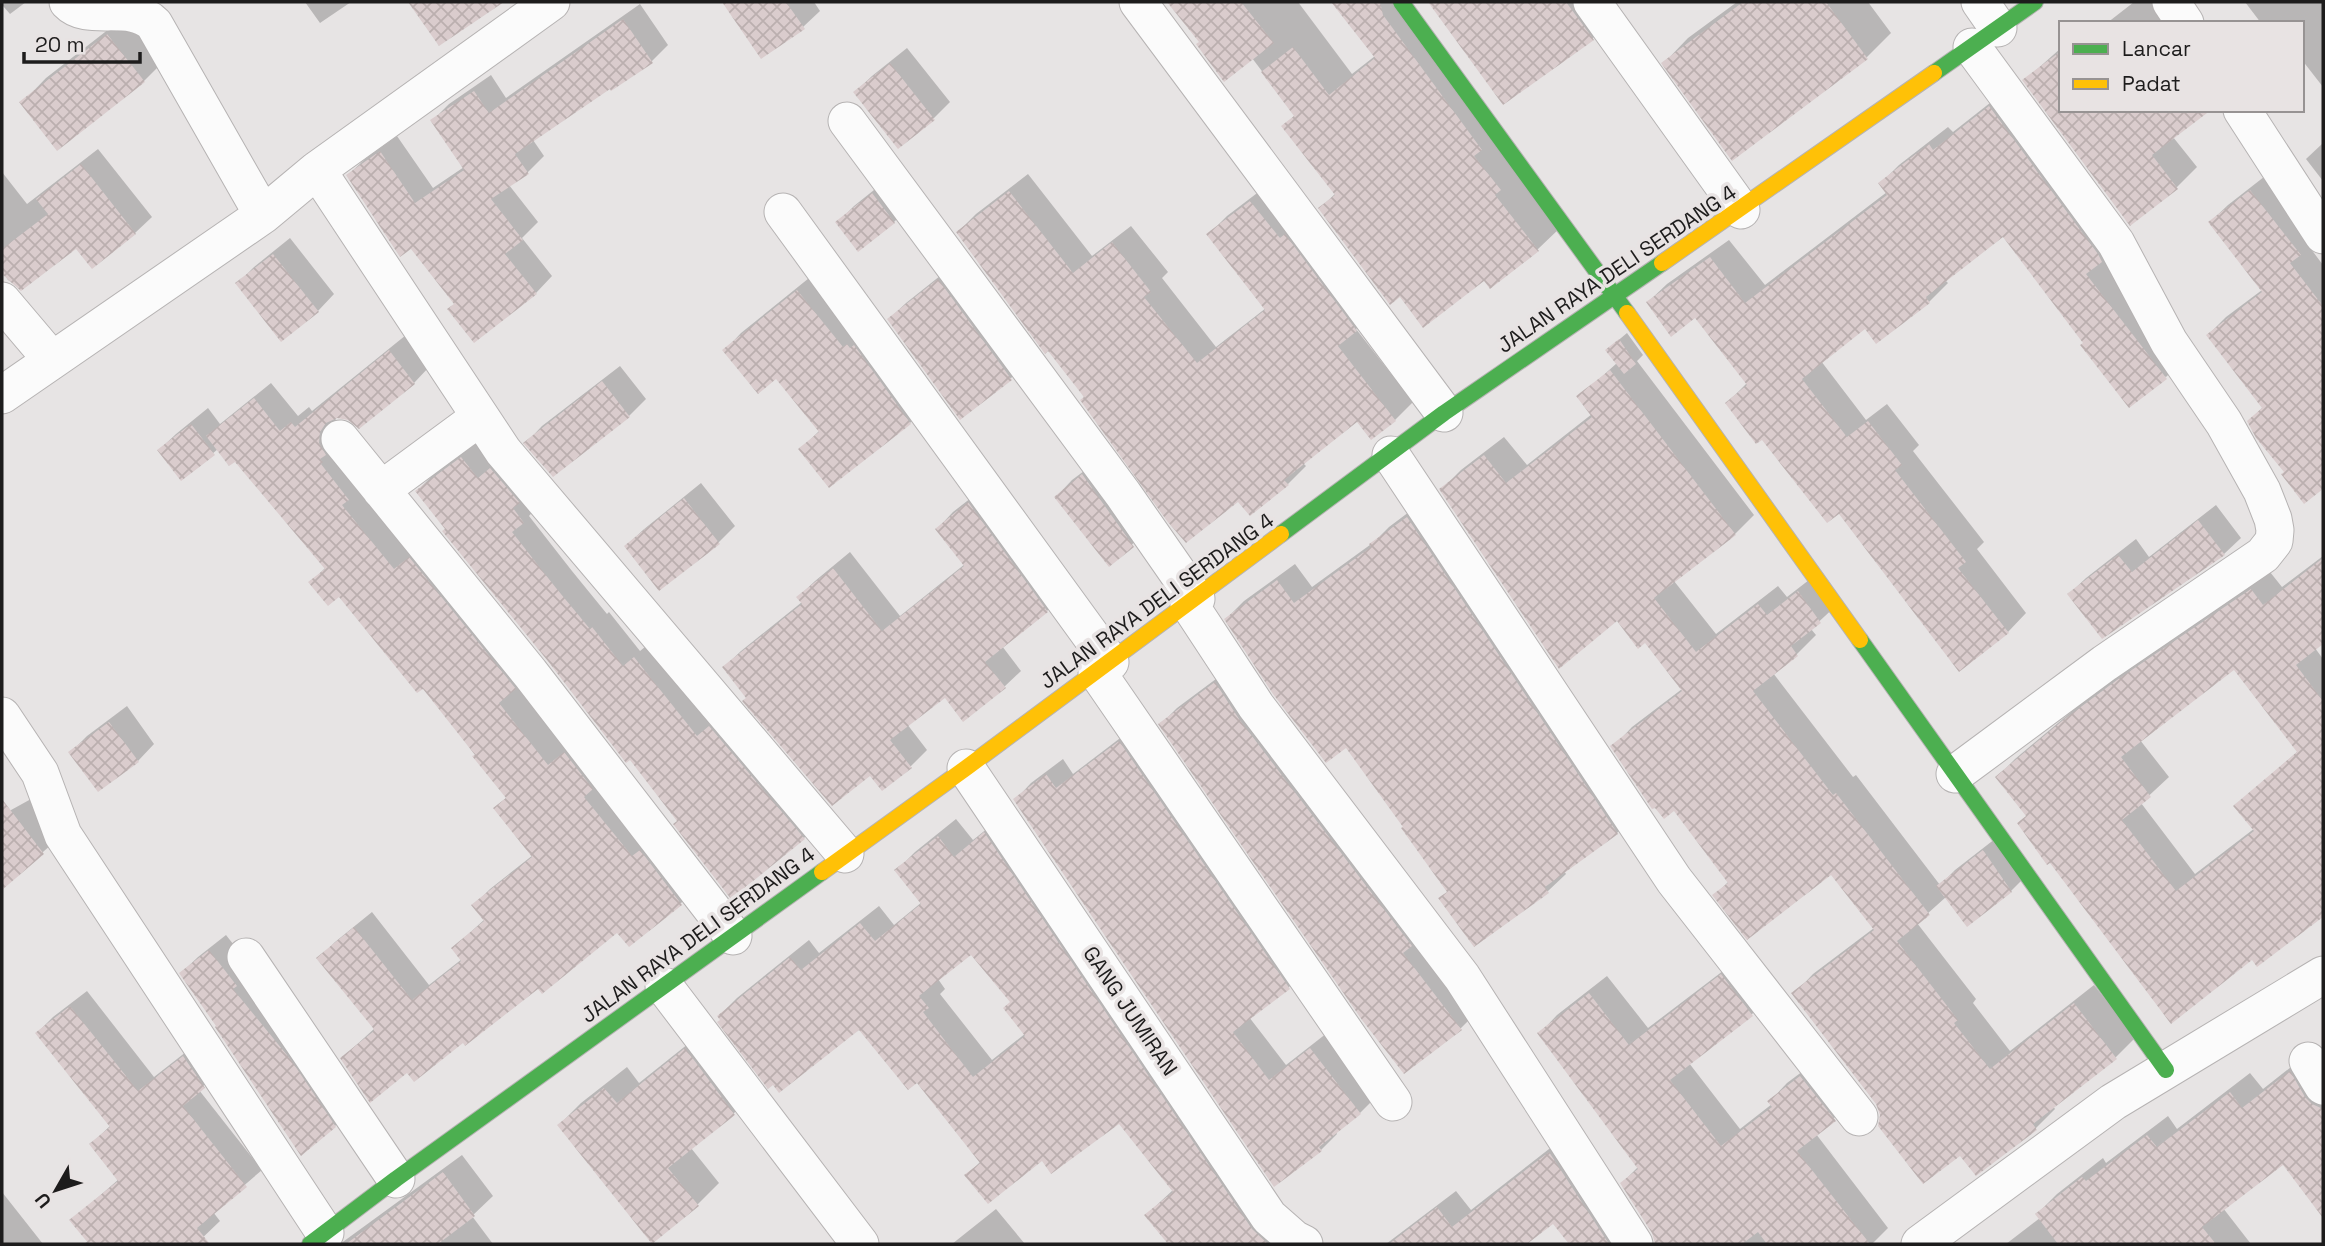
<svg xmlns="http://www.w3.org/2000/svg" width="2325" height="1246" viewBox="0 0 2325 1246" font-family="'Space Grotesk',sans-serif">
<style>
.shadow{fill:#0003;fill-rule:evenodd}
.building{fill:url(#building-cross-hatch);fill-rule:evenodd}
.lines{fill:none;stroke-linecap:round;stroke-linejoin:round}
.street-casing{stroke:#b6b3b3;stroke-width:39}
.fast-casing{stroke:#b6b3b3;stroke-width:18}
.slow-casing{stroke:#b6b3b3;stroke-width:18}
.street{stroke:#fbfbfb;stroke-width:37}
.fast{stroke:#4caf50;stroke-width:16}
.slow{stroke:#ffc107;stroke-width:16}
.labels{text-anchor:middle;stroke-width:7;stroke-linejoin:round;paint-order:stroke}
.street-label{font-size:21px;fill:#1d1c1c;stroke:#e8e3e3}
</style>
<defs>
<pattern id="building-cross-hatch" width="8" height="8" patternUnits="userSpaceOnUse" patternTransform="scale(1.75)"><rect width="8" height="8" fill="#dacccd"/><path d="M0 0l8 8M0 8l8-8" fill="none" stroke="#bbafaf"/></pattern>
</defs>
<rect width="100%" height="100%" fill="#e7e4e4"/>
<!-- shadow -->
<path class="shadow" d="M 2,2 L 26,2 L 10,14 L 3,6 L 2,7 Z
M 305,2 L 351,2 L 320,23 Z
M 724,2 L 814,2 L 820,11 L 803,27 L 762,56 Z
M 1169,2 L 1298,2 L 1352,74 L 1375,56 L 1333,2 L 1411,2 L 1560,228 L 1538,249 L 1484,278 L 1400,295 L 1320,208 L 1336,193 L 1283,127 L 1295,115 L 1252,58 L 1201,42 Z
M 1430,2 L 1603,2 L 1614,17 L 1592,39 L 1504,103 Z
M 1737,2 L 1868,2 L 1891,33 L 1867,57 L 1732,159 L 1664,63 L 1688,38 Z
M 2134,2 L 2156,2 L 2171,23 L 2107,23 Z
M 2245,2 L 2323,2 L 2323,87 L 2302,60 L 2302,23 L 2261,23 Z
M 640,4 L 668,45 L 652,61 L 610,87 L 533,140 L 544,156 L 528,172 L 509,185 L 538,222 L 522,238 L 552,276 L 536,293 L 456,303 L 411,247 L 348,175 L 365,159 L 397,136 L 433,188 L 464,167 L 433,120 L 449,104 L 491,75 L 506,98 Z
M 132,11 L 169,56 L 144,81 L 58,149 L 22,103 L 46,78 Z
M 907,48 L 950,102 L 934,118 L 898,147 L 855,92 L 872,76 Z
M 2061,48 L 2061,110 L 2173,137 L 2197,167 L 2176,188 L 2130,224 L 2025,80 Z
M 2009,88 L 2184,359 L 2166,377 L 2085,343 L 2003,235 L 1945,280 L 1948,283 L 1929,302 L 1865,327 L 1821,361 L 1866,420 L 1887,404 L 1919,445 L 1913,451 L 1984,542 L 1977,549 L 2026,613 L 2008,632 L 1840,511 L 1727,403 L 1747,383 L 1696,316 L 1648,302 L 1667,284 L 1729,240 L 1765,285 L 1887,192 L 1881,183 L 1899,165 L 1948,127 L 1953,132 Z
M 2323,143 L 2323,181 L 2306,159 Z
M 98,149 L 152,217 L 135,233 L 76,246 L 21,289 L 8,280 L 2,271 L 2,172 L 27,204 Z
M 2269,173 L 2308,245 L 2323,265 L 2323,487 L 2304,502 L 2286,471 L 2249,421 L 2263,407 L 2208,335 L 2226,317 L 2262,290 L 2210,222 L 2228,205 Z
M 1028,174 L 1092,256 L 1131,226 L 1168,272 L 1162,278 L 1216,347 L 1266,308 L 1209,234 L 1227,216 L 1269,184 L 1374,312 L 1356,329 L 1413,402 L 1395,420 L 1371,438 L 1357,420 L 1303,463 L 1306,466 L 1288,484 L 1239,499 L 1086,396 L 958,232 L 976,214 Z
M 889,178 L 911,205 L 894,222 L 858,249 L 837,223 L 854,206 Z
M 290,238 L 334,294 L 318,311 L 237,284 L 254,267 Z
M 955,264 L 1028,362 L 1011,378 L 961,418 L 889,319 L 906,303 Z
M 814,274 L 926,406 L 910,423 L 801,449 L 820,430 L 777,376 L 725,350 L 741,333 Z
M 1627,333 L 1643,355 L 1637,361 L 1754,515 L 1735,534 L 1674,581 L 1716,634 L 1778,586 L 1787,597 L 1818,573 L 1839,603 L 1811,629 L 1816,635 L 1797,654 L 1773,673 L 1853,777 L 1856,775 L 1940,885 L 1955,870 L 2000,835 L 2028,874 L 2011,891 L 1968,925 L 1946,897 L 1917,923 L 1976,999 L 1973,1003 L 2010,1051 L 2094,985 L 2135,1038 L 2116,1057 L 2053,1106 L 2055,1109 L 2036,1128 L 1960,1153 L 1882,1115 L 1877,1103 L 1794,994 L 1813,974 L 1874,928 L 1831,872 L 1715,895 L 1729,881 L 1674,809 L 1613,747 L 1632,727 L 1682,689 L 1645,641 L 1441,490 L 1461,470 L 1504,437 L 1527,465 L 1592,414 L 1579,397 L 1617,363 L 1615,343 Z
M 406,335 L 430,366 L 414,383 L 359,426 L 349,418 L 336,416 L 335,426 L 531,671 L 516,686 L 565,749 L 582,736 L 698,887 L 681,903 L 629,945 L 617,930 L 463,1040 L 408,1071 L 342,1058 L 375,1028 L 319,958 L 335,942 L 372,912 L 429,985 L 462,959 L 453,948 L 485,919 L 474,905 L 490,889 L 533,855 L 495,808 L 507,797 L 477,755 L 423,686 L 339,595 L 311,582 L 326,567 L 236,459 L 218,449 L 182,479 L 159,450 L 176,434 L 208,408 L 220,424 L 271,383 L 298,416 L 309,407 L 312,411 Z
M 620,366 L 646,399 L 629,416 L 553,475 L 526,443 L 542,426 Z
M 478,442 L 539,505 L 529,516 L 572,571 L 607,614 L 609,612 L 640,651 L 651,642 L 820,822 L 804,838 L 679,820 L 417,491 L 433,475 Z
M 1100,459 L 1150,529 L 1109,564 L 1056,497 L 1072,480 Z
M 701,483 L 735,526 L 719,542 L 626,546 L 643,530 Z
M 985,487 L 1063,594 L 1047,611 L 1002,646 L 1021,671 L 1004,687 L 945,695 L 907,724 L 927,750 L 911,766 L 871,773 L 748,697 L 724,667 L 741,651 L 802,602 L 798,597 L 815,581 L 850,552 L 900,616 L 965,564 L 937,529 L 953,512 Z
M 1425,500 L 1635,815 L 1617,833 L 1564,871 L 1566,874 L 1548,891 L 1474,945 L 1448,891 L 1405,827 L 1346,746 L 1226,619 L 1244,601 L 1295,564 L 1312,587 L 1374,542 L 1389,527 Z
M 2216,505 L 2241,538 L 2224,554 L 2069,594 L 2086,578 L 2136,539 L 2149,557 Z
M 2323,556 L 2323,642 L 2315,648 L 2323,659 L 2323,911 L 2306,928 L 2252,958 L 2027,816 L 1997,777 L 2015,759 L 2083,702 L 2138,662 L 2270,572 L 2282,587 ZM 2234,668 L 2298,751 L 2236,806 L 2255,828 L 2195,874 L 2141,803 L 2169,777 L 2140,740 Z
M 1232,667 L 1477,1012 L 1461,1028 L 1404,1072 L 1161,724 L 1177,708 Z
M 127,706 L 154,744 L 138,761 L 71,752 L 87,736 Z
M 1136,726 L 1305,971 L 1288,988 L 1249,1017 L 1286,1065 L 1327,1033 L 1376,1097 L 1360,1113 L 1336,1132 L 1337,1134 L 1321,1150 L 1015,800 L 1031,783 L 1063,759 L 1073,774 Z
M 31,799 L 60,837 L 2,888 L 2,815 Z
M 1003,816 L 1301,1244 L 1170,1244 L 1146,1215 L 1173,1190 L 1119,1121 L 1042,1158 L 967,1175 L 981,1161 L 917,1081 L 859,1027 L 722,1019 L 719,1016 L 737,998 L 809,940 L 819,953 L 879,906 L 894,925 L 922,902 L 897,870 L 915,852 L 956,819 L 973,840 ZM 972,953 L 1012,1002 L 1026,1033 L 992,1060 L 940,994 L 945,989 L 938,979 Z
M 226,935 L 252,968 L 351,1110 L 335,1126 L 219,1026 L 181,973 L 198,957 Z
M 1740,958 L 1770,997 L 1752,1014 L 1689,1063 L 1740,1129 L 1772,1104 L 1770,1101 L 1787,1083 L 1819,1059 L 1852,1102 L 1816,1134 L 1888,1228 L 1872,1244 L 1657,1244 L 1654,1233 L 1622,1183 L 1639,1166 L 1540,1033 L 1557,1015 L 1607,976 L 1648,1028 Z
M 87,991 L 154,1077 L 200,1041 L 219,1071 L 199,1090 L 262,1170 L 213,1212 L 220,1221 L 196,1244 L 165,1244 L 160,1238 L 152,1244 L 84,1244 L 88,1241 L 72,1220 L 119,1179 L 91,1144 L 111,1125 L 37,1033 L 53,1017 Z
M 708,1028 L 756,1092 L 734,1113 L 691,1148 L 719,1183 L 697,1205 L 559,1125 L 581,1103 L 627,1067 L 639,1083 Z
M 2310,1052 L 2323,1075 L 2323,1215 L 2283,1163 L 2223,1208 L 2251,1244 L 2006,1244 L 2040,1218 L 2037,1214 L 2057,1194 L 2103,1158 L 2106,1163 L 2168,1116 L 2177,1129 L 2250,1073 L 2263,1089 Z
M 1567,1135 L 1641,1244 L 1571,1244 L 1553,1222 L 1524,1244 L 1506,1244 L 1503,1241 L 1498,1244 L 1386,1244 L 1456,1191 L 1471,1210 Z
M 462,1155 L 493,1196 L 472,1216 L 493,1244 L 340,1244 Z
M 2,1192 L 43,1244 L 2,1244 Z
M 996,1209 L 1025,1244 L 952,1244 Z"/>
<!-- building -->
<path class="building" d="M 408,2 L 504,2 L 439,46 Z
M 722,2 L 786,2 L 805,29 L 761,59 Z
M 1167,2 L 1241,2 L 1274,43 L 1224,82 L 1196,44 L 1199,42 Z
M 1331,2 L 1380,2 L 1383,15 L 1482,150 L 1474,156 L 1501,190 L 1495,195 L 1539,251 L 1490,289 L 1484,281 L 1423,328 L 1400,297 L 1390,305 L 1318,208 L 1335,195 L 1281,126 L 1294,116 L 1261,72 L 1293,47 L 1329,95 L 1375,58 Z
M 1428,2 L 1566,2 L 1594,40 L 1503,105 Z
M 1743,2 L 1826,2 L 1868,59 L 1732,161 L 1661,63 Z
M 623,19 L 653,63 L 611,91 L 610,89 L 515,154 L 529,174 L 491,199 L 523,240 L 505,254 L 537,294 L 474,343 L 447,309 L 454,304 L 411,249 L 400,257 L 346,175 L 380,151 L 415,203 L 464,170 L 430,120 L 474,91 L 489,113 Z
M 107,34 L 145,82 L 57,151 L 19,102 Z
M 2061,51 L 2061,110 L 2211,110 L 2152,155 L 2178,189 L 2130,226 L 2022,80 Z
M 890,63 L 935,120 L 898,149 L 853,92 Z
M 1989,106 L 2098,254 L 2102,262 L 2086,274 L 2167,379 L 2129,408 L 2080,345 L 2083,343 L 2003,237 L 1926,297 L 1930,303 L 1876,344 L 1865,329 L 1802,379 L 1847,437 L 1868,421 L 1902,465 L 1895,470 L 1966,562 L 1958,568 L 2009,633 L 1959,672 L 1839,514 L 1827,523 L 1762,440 L 1756,444 L 1725,403 L 1747,385 L 1695,318 L 1671,337 L 1646,302 L 1710,257 L 1745,303 L 1887,195 L 1878,183 L 1929,144 L 1933,150 Z
M 81,164 L 136,234 L 92,269 L 76,249 L 21,291 L 2,274 L 2,249 L 48,214 L 36,199 Z
M 2250,190 L 2301,255 L 2290,263 L 2323,306 L 2323,489 L 2304,504 L 2281,474 L 2284,472 L 2256,438 L 2247,421 L 2262,408 L 2206,335 L 2262,292 L 2208,222 Z
M 1009,191 L 1073,273 L 1112,242 L 1151,292 L 1144,297 L 1197,363 L 1265,310 L 1206,234 L 1250,201 L 1280,238 L 1285,234 L 1357,331 L 1338,346 L 1396,421 L 1371,440 L 1357,422 L 1284,480 L 1289,485 L 1250,516 L 1238,502 L 1186,543 L 1167,521 L 1080,400 L 1084,397 L 1048,351 L 1045,354 L 956,232 Z
M 872,193 L 895,223 L 858,252 L 835,222 Z
M 273,254 L 319,312 L 281,342 L 235,283 Z
M 938,279 L 1012,380 L 960,420 L 887,319 Z
M 797,290 L 843,347 L 847,344 L 850,348 L 854,345 L 911,424 L 829,488 L 798,449 L 819,432 L 776,379 L 758,394 L 722,350 Z
M 1619,339 L 1636,364 L 1624,374 L 1605,350 Z
M 389,350 L 415,384 L 359,429 L 348,420 L 337,418 L 326,423 L 320,432 L 319,443 L 326,455 L 320,459 L 323,462 L 321,464 L 349,500 L 342,505 L 394,569 L 409,557 L 516,689 L 499,703 L 548,765 L 564,752 L 593,789 L 584,797 L 632,856 L 640,850 L 682,905 L 629,947 L 617,933 L 542,994 L 538,989 L 465,1046 L 463,1043 L 414,1082 L 407,1073 L 370,1103 L 340,1058 L 374,1031 L 373,1028 L 316,958 L 354,927 L 412,1000 L 461,961 L 451,948 L 484,921 L 471,905 L 532,857 L 493,808 L 506,798 L 472,756 L 475,755 L 423,689 L 417,693 L 339,597 L 328,606 L 308,582 L 325,569 L 235,462 L 229,466 L 206,436 L 254,398 L 280,431 L 291,422 L 295,427 Z
M 1610,370 L 1736,535 L 1654,598 L 1696,652 L 1758,604 L 1767,615 L 1798,591 L 1821,623 L 1791,646 L 1798,656 L 1753,691 L 1833,795 L 1836,793 L 1930,915 L 1897,941 L 1958,1020 L 1954,1023 L 1990,1069 L 2074,1003 L 2117,1059 L 2033,1124 L 2037,1130 L 1976,1176 L 1960,1156 L 1923,1184 L 1878,1126 L 1880,1115 L 1876,1104 L 1791,993 L 1874,930 L 1831,875 L 1747,940 L 1712,895 L 1728,883 L 1674,811 L 1664,819 L 1655,808 L 1652,809 L 1610,746 L 1682,691 L 1645,643 L 1638,649 L 1617,621 L 1559,669 L 1439,489 L 1484,455 L 1506,483 L 1592,417 L 1576,396 Z
M 602,381 L 630,417 L 553,477 L 523,443 Z
M 191,424 L 215,455 L 181,481 L 157,450 Z
M 461,457 L 478,478 L 490,468 L 520,503 L 513,508 L 524,523 L 512,532 L 556,588 L 590,629 L 592,627 L 623,666 L 634,657 L 697,736 L 709,726 L 805,839 L 731,899 L 673,824 L 677,821 L 630,760 L 626,763 L 547,660 L 442,531 L 445,529 L 415,491 Z
M 1082,474 L 1134,547 L 1109,567 L 1054,497 Z
M 684,498 L 720,544 L 659,591 L 624,546 Z
M 968,502 L 1048,612 L 985,662 L 1006,688 L 963,722 L 945,698 L 890,740 L 912,768 L 882,791 L 870,776 L 832,806 L 742,701 L 746,698 L 722,667 L 802,604 L 796,597 L 833,568 L 882,631 L 964,566 L 935,529 Z
M 1407,517 L 1618,834 L 1545,887 L 1549,893 L 1474,947 L 1438,898 L 1447,892 L 1401,828 L 1403,827 L 1346,748 L 1326,763 L 1273,694 L 1224,619 L 1277,580 L 1294,603 L 1371,547 L 1369,544 Z
M 2198,520 L 2225,555 L 2102,639 L 2067,594 L 2118,555 L 2132,572 Z
M 2323,558 L 2323,644 L 2296,665 L 2323,701 L 2323,917 L 2257,967 L 2252,960 L 2171,1024 L 2050,863 L 2047,865 L 2017,823 L 2026,816 L 1995,777 L 2062,721 L 2117,680 L 2251,589 L 2263,605 ZM 2234,670 L 2297,752 L 2233,806 L 2254,831 L 2176,891 L 2122,820 L 2151,797 L 2121,757 Z
M 1215,682 L 1239,719 L 1412,946 L 1403,953 L 1462,1030 L 1404,1074 L 1362,1020 L 1158,724 Z
M 109,722 L 139,762 L 98,792 L 68,752 Z
M 1119,741 L 1290,989 L 1233,1032 L 1269,1080 L 1310,1048 L 1361,1114 L 1319,1147 L 1322,1151 L 1274,1187 L 1013,799 L 1046,774 L 1056,788 Z
M 2,799 L 44,854 L 2,890 Z
M 984,832 L 1252,1229 L 1268,1244 L 1168,1244 L 1144,1215 L 1173,1192 L 1119,1124 L 1051,1174 L 1042,1161 L 988,1204 L 964,1175 L 980,1163 L 917,1083 L 908,1090 L 859,1030 L 779,1093 L 773,1085 L 768,1089 L 717,1022 L 720,1020 L 717,1016 L 790,957 L 801,970 L 860,923 L 875,941 L 921,904 L 894,870 L 938,836 L 954,857 ZM 971,955 L 1010,1002 L 1003,1008 L 1025,1036 L 973,1077 L 923,1012 L 929,1008 L 919,996 Z
M 1983,850 L 2012,892 L 1967,927 L 1936,886 Z
M 209,950 L 237,986 L 233,989 L 291,1060 L 336,1127 L 301,1156 L 215,1027 L 216,1026 L 179,973 Z
M 1721,974 L 1753,1016 L 1670,1080 L 1721,1146 L 1772,1107 L 1767,1101 L 1800,1076 L 1836,1121 L 1797,1151 L 1870,1244 L 1767,1244 L 1758,1232 L 1742,1244 L 1655,1244 L 1652,1233 L 1620,1183 L 1638,1169 L 1537,1033 L 1589,993 L 1629,1045 Z
M 70,1006 L 138,1091 L 183,1056 L 205,1088 L 183,1106 L 247,1187 L 197,1228 L 210,1244 L 89,1244 L 69,1220 L 118,1181 L 89,1144 L 110,1127 L 35,1033 Z
M 685,1048 L 735,1115 L 668,1168 L 699,1206 L 652,1244 L 557,1125 L 604,1088 L 617,1103 Z
M 2290,1071 L 2305,1097 L 2312,1104 L 2323,1109 L 2323,1218 L 2283,1165 L 2202,1227 L 2216,1244 L 2058,1244 L 2035,1214 L 2082,1177 L 2086,1181 L 2147,1135 L 2157,1147 L 2230,1092 L 2242,1108 Z
M 1549,1152 L 1609,1244 L 1569,1244 L 1553,1224 L 1527,1244 L 1389,1244 L 1437,1207 L 1452,1227 Z
M 443,1172 L 475,1216 L 438,1244 L 346,1244 Z"/>
<g class="lines">
<defs>
<path id="street" d="M 68,2 C 88,23 130,0 154,24 L 263,215
M 1138,2 L 1444,413
M 1592,2 L 1741,210
M 1980,2 L 1998,28
M 2171,2 L 2185,23
M 2242,110 L 2323,235
M 847,121 L 1123,494 L 1196,599
M 317,170 L 503,451 L 845,854
M 783,212 L 1110,662
M 2,301 L 52,360
M 2,395 L 263,215 L 317,170 L 551,2
M 340,439 L 530,673 L 733,936
M 1391,455 L 1674,880 L 1859,1117
M 381,490 L 480,417
M 1189,604 L 1256,706 L 1462,977 L 1634,1244
M 1097,672 L 1393,1102
M 2,716 L 40,773 L 63,835 L 325,1233
M 966,768 L 1269,1217 L 1294,1239 L 1304,1244
M 1955,774 L 2105,663 L 2263,555 L 2274,541 L 2275,530 L 2273,519 L 2262,491 L 2224,423 L 2169,342 L 2116,243 L 1972,47
M 246,957 L 396,1179
M 664,986 L 860,1244
M 2308,1061 L 2323,1086
M 1920,1244 L 2113,1102 L 2323,975"/>
<path id="fast" d="M 1401,2 L 1627,313
M 1934,73 L 2035,2
M 1281,534 L 1444,413 L 1662,263
M 1860,640 L 2166,1070
M 310,1244 L 396,1179 L 822,872"/>
<path id="slow" d="M 1662,263 L 1934,73
M 1627,313 L 1860,640
M 822,872 L 966,768 L 1281,534"/>
</defs>
<!-- street casing -->
<use href="#street" class="street-casing"/>
<!-- fast casing -->
<use href="#fast" class="fast-casing"/>
<!-- slow casing -->
<use href="#slow" class="slow-casing"/>
<!-- street -->
<use href="#street" class="street"/>
<!-- fast -->
<use href="#fast" class="fast"/>
<!-- slow -->
<use href="#slow" class="slow"/>
</g>
<g class="labels">
<!-- street labels -->
<g class="street-label">
<text transform="translate(1617 269) rotate(-34)" y="7">JALAN RAYA DELI SERDANG 4</text>
<text transform="translate(1157 601) rotate(-36)" y="7">JALAN RAYA DELI SERDANG 4</text>
<text transform="translate(698 935) rotate(-36)" y="7">JALAN RAYA DELI SERDANG 4</text>
<text transform="translate(1130 1011) rotate(56)" y="7">GANG JUMIRAN</text>
</g>
</g>
<!-- border -->
<rect width="2325" height="1246" fill="none" stroke="#1d1c1c" stroke-width="7"/>
<!-- legend -->
<rect x="2059" y="21" width="245" height="91" fill="#e8e3e3" stroke="#979393" stroke-width="2"/>
<rect x="2073" y="44" width="35" height="10" fill="#4caf50" stroke="#979393" stroke-width="2"/>
<text x="2122" y="56" font-size="21" fill="#1d1c1c">Lancar</text>
<rect x="2073" y="79" width="35" height="10" fill="#ffc107" stroke="#979393" stroke-width="2"/>
<text x="2122" y="91" font-size="21" fill="#1d1c1c">Padat</text>
<!-- north arrow -->
<g transform="translate(56 1190) rotate(231)" stroke="#e8e3e3" stroke-width="5" paint-order="stroke">
<path d="M0-5L12 26L0 18L-12 26Z" fill="#1d1c1c"/>
<text y="-10" font-size="19" font-weight="bold" text-anchor="middle" fill="#1d1c1c">U</text>
</g>
<!-- scale -->
<path d="M24 52v10h116v-10" fill="none" stroke="#1d1c1c" stroke-width="3.5"/>
<text x="35" y="52" font-size="21" fill="#1d1c1c" stroke="#e8e3e3" stroke-width="5" paint-order="stroke">20 m</text>
</svg>
